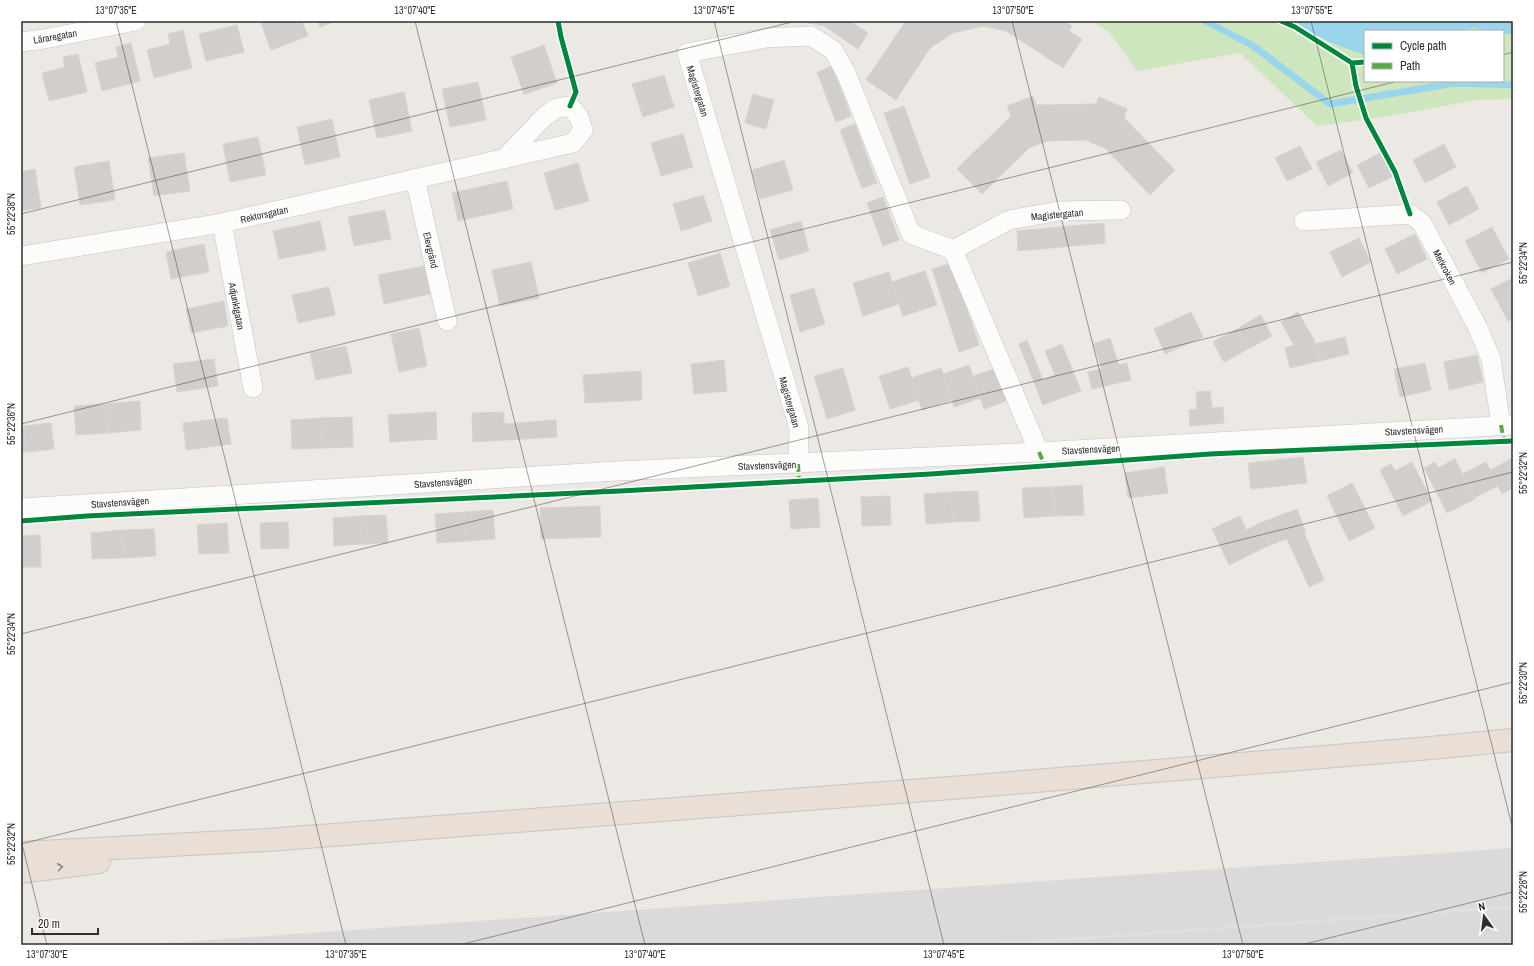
<svg xmlns="http://www.w3.org/2000/svg" width="1534" height="966" viewBox="0 0 1534 966" font-family="'Archivo Narrow',sans-serif">
<style>
.industrial{fill:#dcd9db}
.green{fill:#cee6be;fill-rule:evenodd}
.water{fill:#99d6ec}
.lines{fill:none;stroke-linecap:round;stroke-linejoin:round}
.stream{stroke:#99d6ec;stroke-width:7}
.building{fill:#d1cecb;stroke:#d7d4d0}
.street-casing{stroke:#c5c4c5;stroke-width:20}
.highway-casing{stroke:#c6c5c4;stroke-width:24}
.street{stroke:#fcfcfb;stroke-width:19}
.highway{stroke:#eadfd6;stroke-width:22}
.rail{stroke:#dfdfe1;stroke-width:3}
.quiet{stroke:#54ab44;stroke-width:4;stroke-dasharray:8 4;stroke-linecap:butt}
.cycleway-casing{stroke:#fff;stroke-width:8}
.cycleway{stroke:#00873e;stroke-width:5}
.oneway{stroke:#8c8682}
.ticks{fill:none;stroke:#2e2e2e;stroke-width:1;stroke-opacity:0.45}
.labels{text-anchor:middle;stroke-width:4;stroke-linejoin:round;paint-order:stroke}
.street-label{font-size:10px;fill:#2e2e2e;stroke:#fff}
.neatline{fill:none;stroke:#2e2e2e;stroke-width:1.5}
.ticks-label{font-size:10px;text-anchor:middle;fill:#2e2e2e}
</style>
<rect width="100%" height="100%" fill="#ece8e4"/>
<!-- industrial -->
<path class="industrial" d="M 1513,848 L 1513,945 L 139,945 Z"/>
<!-- green -->
<path class="green" d="M 1092,21 L 1513,21 L 1513,99 L 1476,100 L 1390,116 L 1317,126 L 1240,53 L 1137,71 L 1109,32 ZM 1365,31 L 1503,31 L 1503,81 L 1365,81 Z"/>
<!-- water -->
<path class="water" d="M 1296,21 L 1513,21 L 1513,35 L 1503,33 L 1503,31 L 1490,31 L 1473,28 L 1459,31 L 1365,31 L 1365,55 L 1364,55 C 1341,46 1313,38 1296,21 Z"/>
<g class="lines">
<!-- stream -->
<path class="stream" d="M 1205,21 L 1252,45 L 1330,104 L 1455,83 L 1513,85"/>
</g>
<!-- building -->
<path class="building" d="M 266,21 L 302,21 L 308,36 L 271,50 L 261,23 Z
M 318,21 L 336,21 L 320,27 Z
M 799,21 L 850,21 L 868,33 L 858,49 L 824,26 Z
M 906,21 L 1064,21 L 1072,26 L 1069,31 L 1082,39 L 1063,68 L 1006,31 L 983,26 L 953,33 L 930,48 L 896,100 L 866,80 Z
M 237,25 L 244,52 L 206,61 L 199,34 Z
M 183,30 L 192,68 L 154,78 L 147,50 L 170,44 L 168,34 Z
M 131,43 L 140,81 L 102,91 L 95,63 L 118,57 L 116,47 Z
M 544,45 L 557,83 L 524,94 L 511,57 Z
M 78,54 L 87,92 L 49,101 L 42,73 L 65,67 L 63,57 Z
M 832,66 L 851,116 L 836,122 L 817,72 Z
M 664,75 L 674,107 L 643,117 L 632,84 Z
M 478,82 L 486,120 L 450,127 L 442,89 Z
M 404,92 L 412,131 L 377,138 L 369,100 Z
M 753,94 L 774,100 L 766,129 L 745,123 Z
M 1033,96 L 1036,105 L 1096,104 L 1099,97 L 1127,109 L 1124,118 L 1175,170 L 1150,195 L 1105,148 L 1085,140 L 1047,141 L 1029,148 L 982,194 L 957,169 L 1011,116 L 1007,106 Z
M 904,106 L 930,177 L 910,184 L 884,113 Z
M 332,119 L 340,157 L 305,165 L 297,127 Z
M 855,124 L 877,183 L 862,188 L 840,130 Z
M 683,134 L 693,167 L 661,176 L 651,143 Z
M 258,137 L 266,175 L 230,182 L 223,144 Z
M 1444,144 L 1456,167 L 1425,183 L 1413,160 Z
M 1300,146 L 1312,169 L 1287,181 L 1275,158 Z
M 1341,150 L 1353,173 L 1328,186 L 1316,162 Z
M 1382,152 L 1394,176 L 1369,188 L 1357,165 Z
M 184,153 L 190,191 L 154,196 L 148,158 Z
M 784,160 L 793,190 L 760,199 L 752,170 Z
M 109,161 L 115,200 L 80,205 L 74,167 Z
M 578,163 L 589,201 L 555,210 L 544,173 Z
M 35,169 L 41,208 L 21,211 L 21,172 Z
M 507,181 L 513,209 L 458,221 L 452,193 Z
M 1467,186 L 1479,209 L 1449,225 L 1437,202 Z
M 703,195 L 712,221 L 681,231 L 673,204 Z
M 883,197 L 899,240 L 883,246 L 867,203 Z
M 385,210 L 391,239 L 354,246 L 348,217 Z
M 320,221 L 326,250 L 279,259 L 273,231 Z
M 801,221 L 809,251 L 779,260 L 770,230 Z
M 1104,223 L 1105,243 L 1018,251 L 1017,231 Z
M 1492,227 L 1509,259 L 1482,273 L 1465,241 Z
M 1415,234 L 1427,259 L 1397,274 L 1385,249 Z
M 1359,238 L 1371,262 L 1342,277 L 1330,252 Z
M 204,244 L 209,272 L 171,279 L 166,252 Z
M 720,253 L 730,286 L 698,296 L 688,263 Z
M 531,262 L 539,298 L 500,306 L 492,270 Z
M 952,263 L 979,345 L 959,352 L 932,269 Z
M 424,266 L 430,294 L 384,304 L 378,275 Z
M 925,271 L 937,305 L 903,316 L 892,282 Z
M 889,272 L 899,304 L 863,316 L 853,283 Z
M 1513,278 L 1513,319 L 1508,321 L 1491,289 Z
M 329,287 L 335,315 L 298,323 L 292,295 Z
M 814,288 L 825,324 L 800,332 L 790,295 Z
M 224,301 L 228,326 L 191,333 L 186,309 Z
M 1191,312 L 1203,337 L 1165,354 L 1154,329 Z
M 1298,312 L 1314,340 L 1319,361 L 1290,368 L 1285,348 L 1294,345 L 1281,322 Z
M 1261,315 L 1272,336 L 1248,349 L 1237,329 Z
M 419,328 L 427,366 L 399,372 L 391,334 Z
M 1237,329 L 1248,349 L 1224,362 L 1213,342 Z
M 1345,337 L 1349,354 L 1319,361 L 1315,344 Z
M 1110,338 L 1119,365 L 1127,363 L 1131,380 L 1092,389 L 1088,372 L 1102,369 L 1093,344 Z
M 1027,340 L 1043,380 L 1055,375 L 1045,351 L 1062,344 L 1081,391 L 1043,405 L 1019,344 Z
M 346,346 L 352,373 L 316,380 L 310,353 Z
M 1477,355 L 1483,382 L 1449,390 L 1444,362 Z
M 214,359 L 218,386 L 177,392 L 173,364 Z
M 724,360 L 727,391 L 694,394 L 691,364 Z
M 1425,363 L 1431,390 L 1400,397 L 1394,369 Z
M 969,365 L 980,398 L 954,407 L 943,374 Z
M 908,367 L 919,400 L 890,409 L 879,376 Z
M 843,368 L 855,410 L 827,419 L 814,376 Z
M 941,368 L 952,400 L 922,410 L 911,378 Z
M 998,368 L 1009,400 L 984,409 L 973,376 Z
M 641,371 L 642,400 L 585,403 L 583,375 Z
M 1210,391 L 1212,408 L 1223,407 L 1224,423 L 1190,426 L 1189,410 L 1197,409 L 1196,392 Z
M 140,401 L 141,430 L 109,433 L 107,404 Z
M 107,404 L 109,433 L 76,435 L 74,406 Z
M 436,412 L 437,439 L 390,442 L 388,415 Z
M 504,412 L 504,424 L 556,420 L 557,437 L 473,442 L 472,413 Z
M 352,417 L 353,447 L 323,448 L 321,418 Z
M 227,418 L 231,444 L 186,450 L 183,423 Z
M 321,418 L 323,448 L 292,449 L 291,420 Z
M 51,423 L 54,449 L 27,452 L 24,426 Z
M 21,426 L 24,426 L 27,452 L 21,452 Z
M 1303,457 L 1307,483 L 1251,489 L 1248,463 Z
M 1513,458 L 1513,488 L 1502,494 L 1490,470 Z
M 1455,459 L 1475,499 L 1447,513 L 1424,468 L 1435,462 L 1438,468 Z
M 1412,462 L 1432,501 L 1403,516 L 1380,470 L 1391,464 L 1395,471 Z
M 1486,462 L 1498,486 L 1474,498 L 1462,474 Z
M 1164,467 L 1168,493 L 1128,498 L 1125,473 Z
M 1352,483 L 1375,528 L 1349,541 L 1327,496 Z
M 1082,485 L 1084,515 L 1054,516 L 1052,487 Z
M 1052,487 L 1054,516 L 1024,518 L 1022,488 Z
M 978,491 L 980,521 L 953,522 L 951,492 Z
M 951,492 L 953,522 L 926,524 L 924,494 Z
M 890,496 L 891,525 L 862,526 L 861,497 Z
M 818,498 L 820,527 L 791,529 L 789,500 Z
M 600,506 L 601,537 L 541,539 L 540,508 Z
M 1297,509 L 1306,532 L 1304,533 L 1324,580 L 1309,587 L 1287,539 L 1270,545 L 1260,523 Z
M 493,510 L 495,539 L 467,541 L 465,512 Z
M 465,512 L 467,541 L 437,543 L 435,514 Z
M 386,515 L 388,543 L 362,544 L 360,516 Z
M 360,516 L 362,544 L 334,546 L 333,518 Z
M 1240,516 L 1246,530 L 1260,523 L 1270,545 L 1229,565 L 1212,529 Z
M 288,522 L 289,548 L 261,549 L 260,523 Z
M 227,523 L 229,553 L 199,554 L 197,525 Z
M 154,529 L 156,556 L 124,558 L 122,530 Z
M 122,530 L 124,558 L 92,559 L 91,533 Z
M 40,535 L 41,567 L 21,567 L 21,536 Z"/>
<g class="lines">
<defs>
<path id="street" d="M 21,42 L 44,39 L 136,21
M 415,178 L 447,321
M 1304,221 L 1410,214 L 1422,223 L 1478,328 L 1491,359 L 1501,425
M 222,223 L 253,388
M 953,250 L 1039,452
M 21,256 L 222,223 L 573,143 L 583,130 L 579,117 L 570,106 L 557,108 L 545,116 L 504,159
M 798,464 L 799,428 L 687,53 L 766,38 L 811,36 L 833,50 L 846,73 L 911,234 L 953,250 L 1009,220 L 1059,211 L 1121,210
M 21,508 L 617,471 L 1039,452 L 1513,425"/>
<path id="highway" d="M 21,853 L 267,840 L 964,787 L 1431,748 L 1513,740
M 21,872 L 99,862"/>
</defs>
<!-- street casing -->
<use href="#street" class="street-casing"/>
<!-- highway casing -->
<use href="#highway" class="highway-casing"/>
<!-- street -->
<use href="#street" class="street"/>
<!-- highway -->
<use href="#highway" class="highway"/>
<!-- rail -->
<path class="rail" d="M 989,945 L 1513,907"/>
<!-- quiet -->
<path class="quiet" d="M 1501,425 L 1504,441
M 1039,452 L 1045,466
M 798,464 L 799,481"/>
<defs>
<path id="cycleway" d="M 558,21 L 561,37 L 576,92 L 570,106
M 1281,21 L 1295,27 L 1352,63 L 1365,62
M 1352,63 L 1356,86 L 1366,118 L 1395,172 L 1410,214
M 21,521 L 87,516 L 620,491 L 931,474 L 1210,454 L 1513,441"/>
</defs>
<!-- cycleway casing -->
<use href="#cycleway" class="cycleway-casing"/>
<!-- cycleway -->
<use href="#cycleway" class="cycleway"/>
</g>
<!-- one-way arrows -->
<defs><path id="oneway-chevron" d="M-2-3.5L2.5 0L-2 3.5" fill="none" stroke-width="1.6" stroke-linecap="round" stroke-linejoin="round"/></defs>
<use class="oneway" href="#oneway-chevron" transform="translate(60 867) rotate(-7)"/>
<!-- ticks -->
<path class="ticks" d="M 116,21 L 346,945M 415,21 L 645,945M 714,21 L 944,945M 1012,21 L 1243,945M 1311,21 L 1513,830M 1503,55 L 1513,52M 21,214 L 796,21M 21,424 L 1398,81M 21,634 L 1513,262M 21,840 L 47,945M 21,844 L 1513,472M 459,945 L 1513,682M 1301,945 L 1513,892"/>
<g class="labels">
<!-- street labels -->
<g class="street-label">
<text transform="translate(55 36) rotate(-10)" y="4">Läraregatan</text>
<text transform="translate(698 91) rotate(73)" y="4">Magistergatan</text>
<text transform="translate(264 214) rotate(-13)" y="4">Rektorsgatan</text>
<text transform="translate(1057 214) rotate(-5)" y="4">Magistergatan</text>
<text transform="translate(431 250) rotate(77)" y="4">Elevgränd</text>
<text transform="translate(1445 267) rotate(62)" y="4">Metkroken</text>
<text transform="translate(237 306) rotate(79)" y="4">Adjunktgatan</text>
<text transform="translate(790 402) rotate(74)" y="4">Magistergatan</text>
<text transform="translate(1414 430) rotate(-3)" y="4">Stavstensvägen</text>
<text transform="translate(1091 449) rotate(-3)" y="4">Stavstensvägen</text>
<text transform="translate(767 465) rotate(-2)" y="4">Stavstensvägen</text>
<text transform="translate(443 482) rotate(-4)" y="4">Stavstensvägen</text>
<text transform="translate(120 502) rotate(-4)" y="4">Stavstensvägen</text>
</g>
</g>
<!-- border -->
<rect width="1534" height="966" fill="none" stroke="#ffffff" stroke-width="44"/>
<!-- legend -->
<rect x="1364" y="30" width="140" height="52" fill="#ffffff" stroke="#ababab"/>
<rect x="1372" y="43" width="20" height="6" fill="#00873e" stroke="#ababab"/>
<text x="1400" y="50" font-size="12" fill="#2e2e2e">Cycle path</text>
<rect x="1372" y="63" width="20" height="6" fill="#54ab44" stroke="#ababab"/>
<text x="1400" y="70" font-size="12" fill="#2e2e2e">Path</text>
<!-- north arrow -->
<g transform="translate(1484 916) rotate(346)" stroke="#ffffff" stroke-width="3" paint-order="stroke">
<path d="M0-3L7 15L0 10L-7 15Z" fill="#2e2e2e"/>
<text y="-6" font-size="11" font-weight="bold" text-anchor="middle" fill="#2e2e2e">N</text>
</g>
<!-- scale -->
<path d="M32 928v6h66v-6" fill="none" stroke="#2e2e2e" stroke-width="2"/>
<text x="38" y="928" font-size="12" fill="#2e2e2e" stroke="#ffffff" stroke-width="3" paint-order="stroke">20 m</text>
<rect x="22" y="22" width="1490" height="922" class="neatline"/>
<g class="ticks-label">
<text x="116" y="14">13°07'35"E</text>
<text x="415" y="14">13°07'40"E</text>
<text x="714" y="14">13°07'45"E</text>
<text x="1013" y="14">13°07'50"E</text>
<text x="1312" y="14">13°07'55"E</text>
<text transform="translate(11 214) rotate(-90)" y="4">55°22'38"N</text>
<text transform="translate(1523 263) rotate(-90)" y="4">55°22'34"N</text>
<text transform="translate(11 424) rotate(-90)" y="4">55°22'36"N</text>
<text transform="translate(1523 473) rotate(-90)" y="4">55°22'32"N</text>
<text transform="translate(11 634) rotate(-90)" y="4">55°22'34"N</text>
<text transform="translate(1523 683) rotate(-90)" y="4">55°22'30"N</text>
<text transform="translate(11 844) rotate(-90)" y="4">55°22'32"N</text>
<text transform="translate(1523 892) rotate(-90)" y="4">55°22'28"N</text>
<text x="47" y="958">13°07'30"E</text>
<text x="346" y="958">13°07'35"E</text>
<text x="645" y="958">13°07'40"E</text>
<text x="944" y="958">13°07'45"E</text>
<text x="1243" y="958">13°07'50"E</text>
</g>
</svg>
